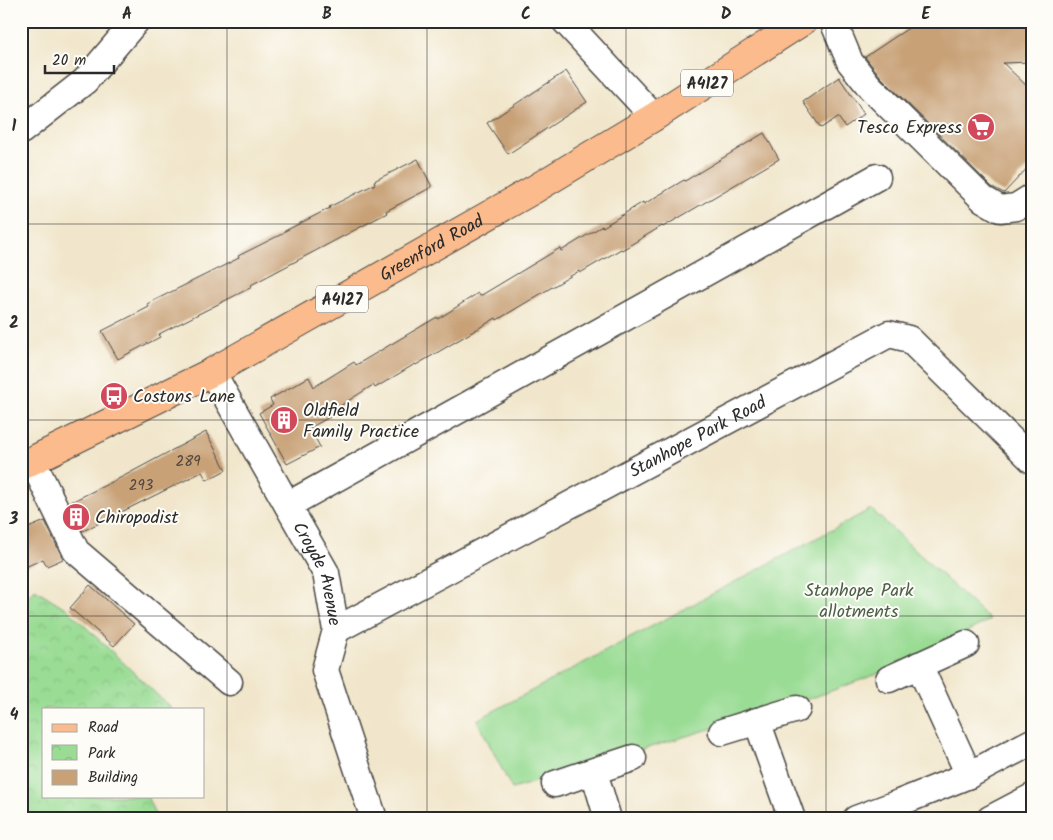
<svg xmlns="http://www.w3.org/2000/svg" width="1053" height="840" viewBox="0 0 1053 840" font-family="Kalam,sans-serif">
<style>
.park{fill:url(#park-crowns);stroke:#628460}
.garden{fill:#9adc94;stroke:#628460}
.building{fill:#c8a177}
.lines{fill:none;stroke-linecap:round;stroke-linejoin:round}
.minor-casing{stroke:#494743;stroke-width:29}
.major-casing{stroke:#494743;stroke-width:30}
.minor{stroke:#fff;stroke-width:26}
.major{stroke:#fbbb8c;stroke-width:28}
.grid{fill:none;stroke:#2b2b2b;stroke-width:1;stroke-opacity:0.55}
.labels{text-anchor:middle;stroke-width:4;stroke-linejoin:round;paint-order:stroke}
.number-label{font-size:15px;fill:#52483e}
.shield{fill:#fdfcf7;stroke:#6a6a68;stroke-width:1}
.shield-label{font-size:16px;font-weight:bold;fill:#2b2b2b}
.poi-label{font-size:18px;fill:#2b2b2b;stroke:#fdfcf7;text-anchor:start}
.street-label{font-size:18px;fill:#2b2b2b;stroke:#fdfcf7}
.park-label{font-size:18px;fill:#4c604a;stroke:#fdfcf7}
.neatline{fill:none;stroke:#2b2b2b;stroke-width:2}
.grid-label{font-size:16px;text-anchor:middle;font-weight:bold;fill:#2b2b2b}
</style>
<defs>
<pattern id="park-crowns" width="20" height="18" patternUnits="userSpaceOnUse" patternTransform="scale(1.25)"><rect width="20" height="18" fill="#9adc94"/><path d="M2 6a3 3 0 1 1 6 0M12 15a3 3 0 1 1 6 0" fill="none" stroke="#85bd80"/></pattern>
</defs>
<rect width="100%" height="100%" fill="#fdfcf7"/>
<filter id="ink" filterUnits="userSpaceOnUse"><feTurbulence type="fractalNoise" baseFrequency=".02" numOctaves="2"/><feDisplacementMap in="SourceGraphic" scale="10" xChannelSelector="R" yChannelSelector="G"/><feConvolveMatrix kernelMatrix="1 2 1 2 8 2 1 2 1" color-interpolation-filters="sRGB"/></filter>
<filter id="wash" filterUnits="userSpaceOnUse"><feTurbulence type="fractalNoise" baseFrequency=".0096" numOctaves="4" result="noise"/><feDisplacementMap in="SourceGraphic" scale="20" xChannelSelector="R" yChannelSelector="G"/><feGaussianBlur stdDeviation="1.12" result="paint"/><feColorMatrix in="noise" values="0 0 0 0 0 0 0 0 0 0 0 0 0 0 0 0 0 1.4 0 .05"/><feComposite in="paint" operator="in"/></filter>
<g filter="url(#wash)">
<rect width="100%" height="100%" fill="#f1e6cb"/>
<!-- park -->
<path class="park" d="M 35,589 L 67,609 L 172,709 L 44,709 L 44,796 L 147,796 L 157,819 L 21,819 L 21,604 Z"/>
<!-- garden -->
<path class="garden" d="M 871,509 L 990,620 L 899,666 L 812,698 L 512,789 L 477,720 Z"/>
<g id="blocks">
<!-- building -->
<path class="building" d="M 919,21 L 1032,21 L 1032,62 L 1003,63 L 1032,91 L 1032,163 L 1004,193 L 992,187 L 881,77 L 865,57 Z
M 566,71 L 587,102 L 508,154 L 487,123 Z
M 839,77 L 864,114 L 845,127 L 838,117 L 821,128 L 803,102 Z
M 764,133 L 779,159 L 663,227 L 662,226 L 622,250 L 621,249 L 580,273 L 579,271 L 497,320 L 496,318 L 416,365 L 415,364 L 375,388 L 373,385 L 329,413 L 331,416 L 310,428 L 320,447 L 287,464 L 259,413 L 273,405 L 270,399 L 309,377 L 314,387 L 354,362 L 356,365 L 437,317 L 438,319 L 478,293 L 480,296 L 560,248 L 561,251 L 602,226 L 603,227 L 643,202 L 644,204 L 684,180 L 685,181 Z
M 418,159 L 432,187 L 386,211 L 387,213 L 251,285 L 252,287 L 159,334 L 160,337 L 118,359 L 102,331 L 149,307 L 147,304 L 239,258 L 238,256 L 284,233 L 283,232 L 330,208 L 329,207 L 375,184 L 374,181 Z
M 206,432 L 226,470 L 207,480 L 202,472 L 83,531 L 69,503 L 122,477 Z
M 45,521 L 63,559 L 47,566 L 43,559 L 21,569 L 21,531 Z
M 90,585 L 134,624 L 114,646 L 70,608 Z"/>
</g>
</g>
<g filter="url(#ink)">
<use href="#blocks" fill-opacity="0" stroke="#494743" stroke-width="1"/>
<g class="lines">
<defs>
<g id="minor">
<path d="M 565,21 L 654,117"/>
<path d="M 833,21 L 850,62 L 870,87 L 983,199 L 1000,209 L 1016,207 L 1032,197"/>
<path d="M 21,131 L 85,81 L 136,21"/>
<path id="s1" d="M 212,372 L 326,573 L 336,630 L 325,670 L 374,819"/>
<path d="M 32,460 L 76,551 L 229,682"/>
<path d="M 288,505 L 877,177"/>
<path id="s2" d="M 336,630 L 889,334 L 909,339 L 1032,460"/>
<path d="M 919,665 L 969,775"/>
<path d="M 889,679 L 966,644"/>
<path d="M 757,721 L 792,819"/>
<path d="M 722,732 L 797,709"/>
<path d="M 594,772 L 608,819"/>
<path d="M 555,784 L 633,758"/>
<path d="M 856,819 L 899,803 L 969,775 L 1032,742"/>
<path d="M 990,819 L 1032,797"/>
</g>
<g id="major">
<path id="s3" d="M 21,466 L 212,372 L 533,190 L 654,117 L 803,21"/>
</g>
</defs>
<!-- minor casing -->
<use href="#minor" class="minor-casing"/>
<!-- major casing -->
<use href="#major" class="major-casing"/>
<!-- minor -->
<use href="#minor" class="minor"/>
<!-- major -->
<use href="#major" class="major"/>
</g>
</g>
<!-- grid -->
<path class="grid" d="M 227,21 L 227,819M 427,21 L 427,819M 626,21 L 626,819M 826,21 L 826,819M 21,224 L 1032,224M 21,420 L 1032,420M 21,616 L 1032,616"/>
<!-- icons -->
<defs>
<symbol id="supermarket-disc" viewBox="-11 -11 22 22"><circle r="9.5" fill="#d1495b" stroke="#fdfcf7"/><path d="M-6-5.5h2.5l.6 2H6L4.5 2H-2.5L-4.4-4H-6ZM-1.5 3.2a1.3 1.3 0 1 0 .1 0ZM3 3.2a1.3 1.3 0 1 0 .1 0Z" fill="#fff"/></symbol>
<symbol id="bus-disc" viewBox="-11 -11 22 22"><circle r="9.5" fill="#d1495b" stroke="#fdfcf7"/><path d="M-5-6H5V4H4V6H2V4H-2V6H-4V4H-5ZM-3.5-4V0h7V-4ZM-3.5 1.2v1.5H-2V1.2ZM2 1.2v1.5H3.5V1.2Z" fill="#fff"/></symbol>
<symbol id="building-disc" viewBox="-11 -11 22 22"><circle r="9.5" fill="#d1495b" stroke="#fdfcf7"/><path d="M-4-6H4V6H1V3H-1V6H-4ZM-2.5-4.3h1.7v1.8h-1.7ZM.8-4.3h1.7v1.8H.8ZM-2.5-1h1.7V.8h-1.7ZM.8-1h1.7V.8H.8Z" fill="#fff"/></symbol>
</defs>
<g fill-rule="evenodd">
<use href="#supermarket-disc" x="965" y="111" width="32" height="32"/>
<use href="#bus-disc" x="98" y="380" width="32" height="32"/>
<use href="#building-disc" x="268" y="404" width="32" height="32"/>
<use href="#building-disc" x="60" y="501" width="32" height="32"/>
</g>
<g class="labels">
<!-- number labels -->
<g class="number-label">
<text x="188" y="466">289</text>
<text x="141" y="490">293</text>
</g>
<!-- shield labels -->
<g class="shield">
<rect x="681" y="69.5" width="52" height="27" rx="4"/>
<rect x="316" y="285.5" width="52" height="27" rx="4"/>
</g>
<g class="shield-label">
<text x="707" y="89">A4127</text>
<text x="342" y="305">A4127</text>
</g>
<!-- poi labels -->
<g class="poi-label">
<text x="962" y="133" text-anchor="end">Tesco Express</text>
<text x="133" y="402">Costons Lane</text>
<text x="303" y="416">Oldfield<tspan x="303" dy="21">Family Practice</tspan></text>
<text x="95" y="523">Chiropodist</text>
</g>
<!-- street labels -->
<g class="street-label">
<text dy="6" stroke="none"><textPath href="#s3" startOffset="465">Greenford Road</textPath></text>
<text dy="6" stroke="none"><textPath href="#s2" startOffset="410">Stanhope Park Road</textPath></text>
<text dy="6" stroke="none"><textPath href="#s1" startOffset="229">Croyde Avenue</textPath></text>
</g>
<!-- park labels -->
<g class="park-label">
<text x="859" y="596">Stanhope Park<tspan x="859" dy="21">allotments</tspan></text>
</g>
</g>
<!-- margin -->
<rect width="1053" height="840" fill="none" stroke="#fdfcf7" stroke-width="55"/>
<!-- legend -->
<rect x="42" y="708" width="162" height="90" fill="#fdfcf7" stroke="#a9a8a5"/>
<rect x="52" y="724" width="25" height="8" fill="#fbbb8c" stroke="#a9a8a5"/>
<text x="88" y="732" font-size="15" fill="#2b2b2b">Road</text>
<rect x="52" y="745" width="25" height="15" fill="url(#park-crowns)" stroke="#a9a8a5"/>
<text x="88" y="758" font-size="15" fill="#2b2b2b">Park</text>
<rect x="52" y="770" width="25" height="15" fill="#c8a177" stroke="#a9a8a5"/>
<text x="88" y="782" font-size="15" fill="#2b2b2b">Building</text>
<!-- scale -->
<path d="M45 65v8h69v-8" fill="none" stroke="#2b2b2b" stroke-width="2.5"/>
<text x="52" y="65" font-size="15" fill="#2b2b2b" stroke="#fdfcf7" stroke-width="4" paint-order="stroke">20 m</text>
<rect x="28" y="28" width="998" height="784" class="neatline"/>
<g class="grid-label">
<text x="127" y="19">A</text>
<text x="327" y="19">B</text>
<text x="526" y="19">C</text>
<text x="726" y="19">D</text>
<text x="926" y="19">E</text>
<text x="14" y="131">1</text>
<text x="14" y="328">2</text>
<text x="14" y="524">3</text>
<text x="14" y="720">4</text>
</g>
</svg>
